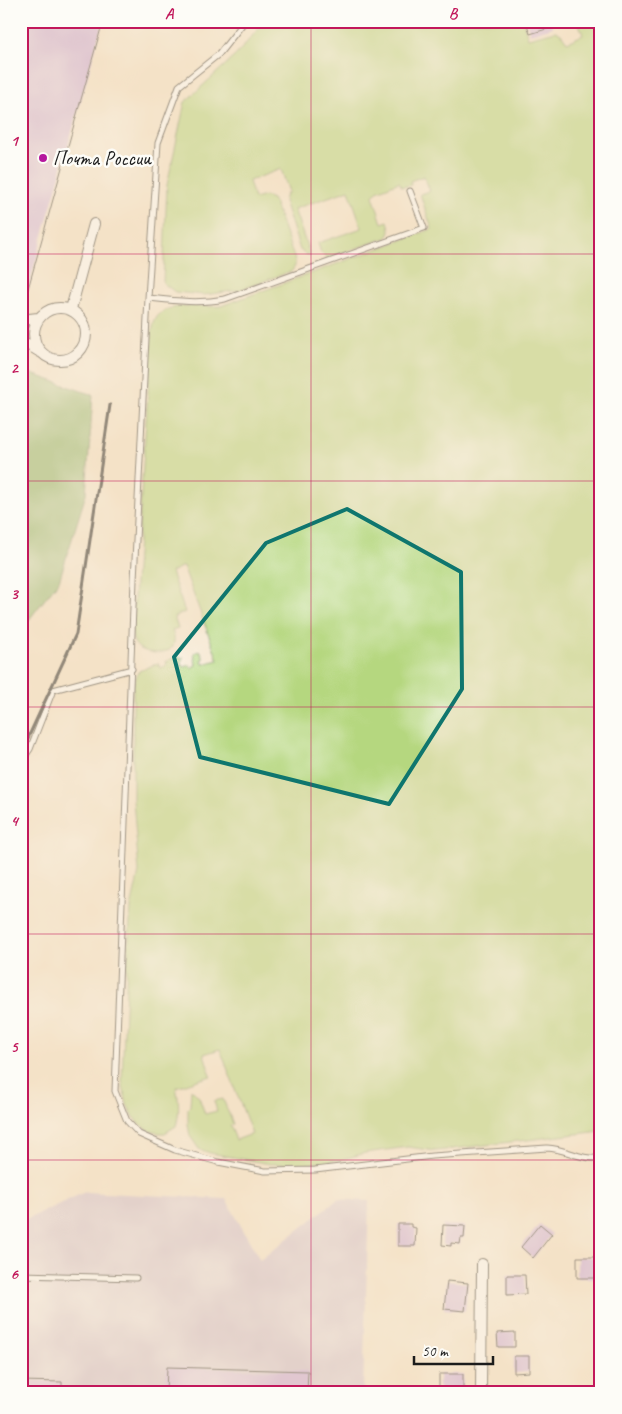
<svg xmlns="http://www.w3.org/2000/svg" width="622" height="1414" viewBox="0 0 622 1414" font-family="Caveat,sans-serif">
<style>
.industrial{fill:#cfbdcf}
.green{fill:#b5d77f;stroke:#687a4e}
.forest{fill:#90b86e;stroke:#566a45}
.building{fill:#c9a7dc}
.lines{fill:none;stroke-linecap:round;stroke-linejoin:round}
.lane-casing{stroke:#3c3a36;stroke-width:7}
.street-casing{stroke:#3c3a36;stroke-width:12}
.lane{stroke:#fff;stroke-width:5}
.street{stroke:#fff;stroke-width:10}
.rail{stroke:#1c1c1c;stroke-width:3}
.marked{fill:none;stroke:#0f766e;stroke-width:4;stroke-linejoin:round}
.grid{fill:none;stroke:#c2185b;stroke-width:1;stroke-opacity:0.55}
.poi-dot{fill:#b5179e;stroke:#fdfcf7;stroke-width:2}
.labels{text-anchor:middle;stroke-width:5;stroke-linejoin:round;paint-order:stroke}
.poi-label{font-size:20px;fill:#1c1c1c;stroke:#fdfcf7;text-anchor:start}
.neatline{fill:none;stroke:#c2185b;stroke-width:2}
.grid-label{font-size:16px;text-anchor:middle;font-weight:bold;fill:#c2185b}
</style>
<rect width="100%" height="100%" fill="#fdfcf7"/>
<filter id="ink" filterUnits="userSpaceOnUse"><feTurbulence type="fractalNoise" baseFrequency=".02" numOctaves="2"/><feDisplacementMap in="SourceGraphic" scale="10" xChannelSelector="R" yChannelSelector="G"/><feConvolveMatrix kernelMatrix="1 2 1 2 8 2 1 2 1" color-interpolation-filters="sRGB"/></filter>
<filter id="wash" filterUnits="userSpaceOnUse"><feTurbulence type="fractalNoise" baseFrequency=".0096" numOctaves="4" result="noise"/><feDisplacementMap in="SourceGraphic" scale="20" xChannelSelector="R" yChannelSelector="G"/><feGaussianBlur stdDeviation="1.12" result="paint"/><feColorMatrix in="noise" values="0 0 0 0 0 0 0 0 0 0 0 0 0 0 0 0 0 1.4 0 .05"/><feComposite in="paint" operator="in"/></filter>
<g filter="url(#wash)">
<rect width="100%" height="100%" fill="#f4e2c7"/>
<!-- industrial -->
<path class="industrial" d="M 85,1192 L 226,1199 L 260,1260 L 338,1199 L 369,1201 L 363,1393 L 21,1393 L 21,1222 Z"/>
<!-- green -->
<path class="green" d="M 265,21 L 523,21 L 528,38 L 556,31 L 561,34 L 567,42 L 583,35 L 578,21 L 601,21 L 601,1131 L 436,1151 L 408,1147 L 365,1153 L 341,1160 L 307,1164 L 270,1164 L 210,1153 L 199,1149 L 190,1136 L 188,1125 L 188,1108 L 190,1106 L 191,1089 L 199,1097 L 205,1114 L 217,1111 L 214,1101 L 223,1099 L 233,1124 L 230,1125 L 236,1140 L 252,1134 L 220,1049 L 204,1054 L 211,1076 L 176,1087 C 179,1101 180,1112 176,1126 L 165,1133 L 158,1133 L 150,1131 L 137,1122 L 127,1105 L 122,1081 L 127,964 L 131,908 L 139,872 L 133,800 L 133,685 L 139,671 L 158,663 L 160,668 L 167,665 L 166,661 L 176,657 L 184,658 L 181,661 L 181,665 L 185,667 L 190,665 L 191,668 L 196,665 L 194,653 L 200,651 L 204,659 L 202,660 L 203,664 L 218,660 L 183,566 L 171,572 L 185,612 L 174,617 L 178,628 L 172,630 C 173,634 175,638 174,642 C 173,657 140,656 134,642 C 132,638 132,633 132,629 L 152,332 C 153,327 154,321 157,317 C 168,301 203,308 221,306 L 432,229 L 420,194 L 430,191 L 424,176 L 410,181 L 411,185 L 402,187 L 399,182 L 377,191 L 373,196 L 382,223 L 388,221 C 390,228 392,233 386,238 L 327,258 L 321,253 L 318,243 L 362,228 L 349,190 L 294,209 L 310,255 L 305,254 L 300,250 L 284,201 L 286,194 L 289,192 L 281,169 L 249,181 L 254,199 L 265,196 L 272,199 L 275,204 L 295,260 L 295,266 L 292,271 L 239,290 L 204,295 L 175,292 L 163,283 L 167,185 L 185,102 L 236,55 Z"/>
<!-- forest -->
<path class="forest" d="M 21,370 L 93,395 L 86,494 L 59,581 L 21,630 Z"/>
<g id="blocks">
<!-- building -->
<path class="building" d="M 21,21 L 103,21 L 26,296 L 21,294 Z
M 526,21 L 551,21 L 553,27 L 530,34 Z
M 398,1224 L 411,1224 L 411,1227 L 416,1228 L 415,1246 L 398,1246 Z
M 540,1224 L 552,1234 L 533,1258 L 521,1247 Z
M 443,1225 L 465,1226 L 464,1238 L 461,1238 L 460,1244 L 451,1243 L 451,1246 L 442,1245 Z
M 577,1257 L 596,1257 L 597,1278 L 577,1278 Z
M 507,1275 L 525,1275 L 526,1294 L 507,1295 Z
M 447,1281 L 468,1283 L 465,1311 L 444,1309 Z
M 515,1332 L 515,1347 L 498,1347 L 497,1333 Z
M 514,1356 L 529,1356 L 529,1372 L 514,1373 Z
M 167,1367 L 308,1371 L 307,1393 L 166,1393 Z
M 439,1374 L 463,1374 L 463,1389 L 439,1389 Z
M 21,1381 L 62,1382 L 62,1393 L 21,1393 Z"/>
</g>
</g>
<g filter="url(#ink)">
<use href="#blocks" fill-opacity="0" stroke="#3c3a36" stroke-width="1"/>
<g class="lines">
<defs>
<path id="lane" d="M 245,21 L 219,54 L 179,86 L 158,143 L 148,298 L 134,580 L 115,1091 L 127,1121 L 139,1134 L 175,1150 L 218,1162 L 265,1171 L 315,1170 L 432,1156 L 547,1148 C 568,1149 578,1160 601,1158
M 148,298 C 175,301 199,304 225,299 L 424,228 L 410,191
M 21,762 L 30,749 L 53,690 L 132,669
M 21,1275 L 136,1278"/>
<path id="street" d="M34 334a26 26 0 1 1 52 0a26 26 0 1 1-52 0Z
M 71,309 L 94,224
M 21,320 L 38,318
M 21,343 L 27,344 L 40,352
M 481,1393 L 482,1264"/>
</defs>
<!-- lane casing -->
<use href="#lane" class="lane-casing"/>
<!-- street casing -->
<use href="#street" class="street-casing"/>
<!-- lane -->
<use href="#lane" class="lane"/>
<!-- street -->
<use href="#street" class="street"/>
<!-- rail -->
<path class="rail" d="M 21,753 L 76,634 L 110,405"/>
</g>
</g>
<!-- marked area -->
<path d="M0 0H622V1414H0ZM 347,509 L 461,572 L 462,689 L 389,804 L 200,757 L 174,657 L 266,543 Z" fill="#f4e2c7" fill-opacity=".55" fill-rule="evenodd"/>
<path class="marked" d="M 347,509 L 461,572 L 462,689 L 389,804 L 200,757 L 174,657 L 266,543 Z"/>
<!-- grid -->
<path class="grid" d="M 311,21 L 311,1393M 21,254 L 601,254M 21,481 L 601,481M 21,707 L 601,707M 21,934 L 601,934M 21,1160 L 601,1160"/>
<!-- markers -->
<circle class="poi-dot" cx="43" cy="158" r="5"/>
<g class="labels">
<!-- poi labels -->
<g class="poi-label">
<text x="53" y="165">Почта России</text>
</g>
</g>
<!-- margin -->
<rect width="622" height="1414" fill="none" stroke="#fdfcf7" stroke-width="55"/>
<!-- scale -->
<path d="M414 1356v8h79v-8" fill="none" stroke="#1c1c1c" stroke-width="2.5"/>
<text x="422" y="1356" font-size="15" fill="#1c1c1c" stroke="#fdfcf7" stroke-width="4" paint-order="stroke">50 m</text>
<rect x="28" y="28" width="566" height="1358" class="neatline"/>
<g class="grid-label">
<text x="169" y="19">A</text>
<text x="453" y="19">B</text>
<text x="14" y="146">1</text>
<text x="14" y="373">2</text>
<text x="14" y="599">3</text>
<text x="14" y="826">4</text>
<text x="14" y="1052">5</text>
<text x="14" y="1279">6</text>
</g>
</svg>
